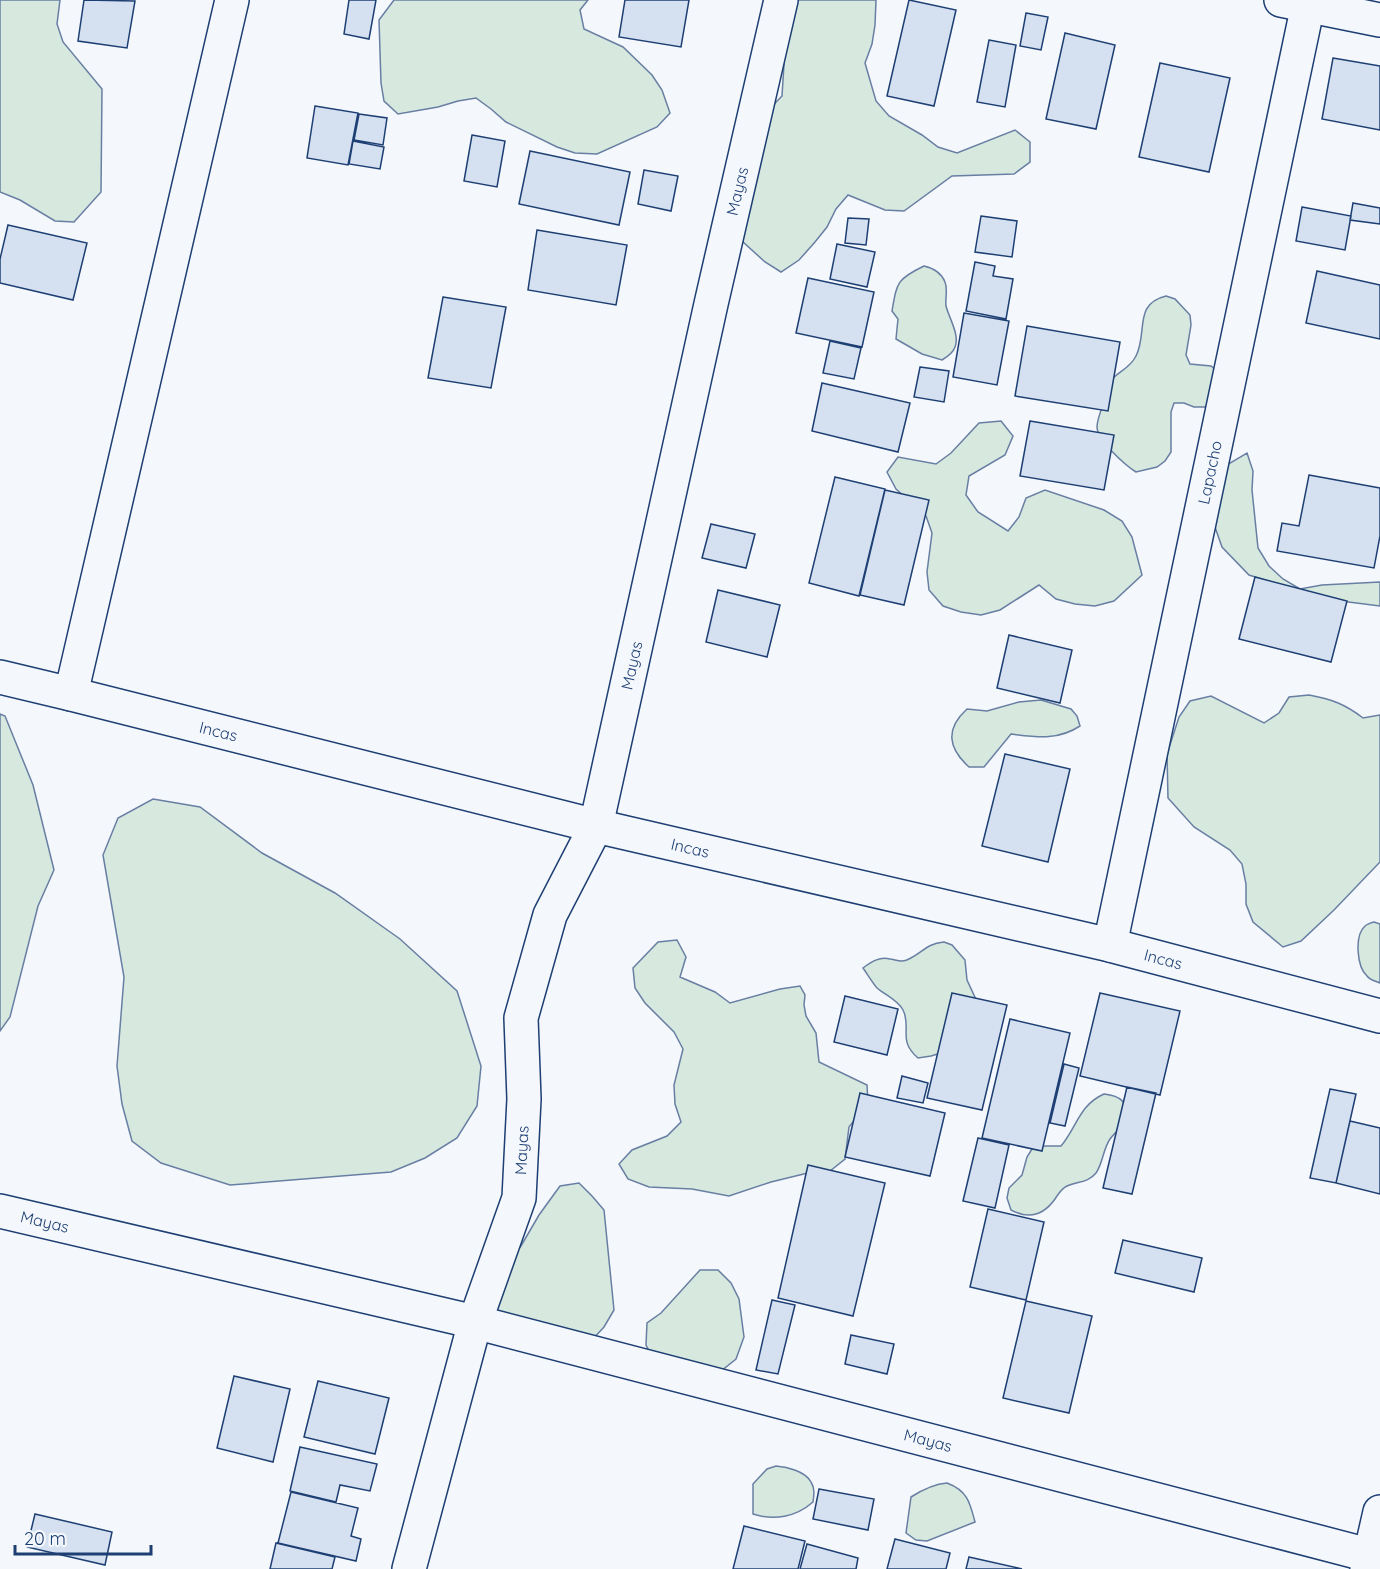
<svg xmlns="http://www.w3.org/2000/svg" width="1380" height="1569" viewBox="0 0 1380 1569" font-family="Quicksand,sans-serif">
<style>
.green{fill:#d7e8df;stroke:#687fa3;stroke-width:1.5}
.building{fill:#d5e0f0;stroke:#1d3f73;stroke-width:1.5}
.lines{fill:none;stroke-linecap:round;stroke-linejoin:round}
.street-casing{stroke:#1d3f73;stroke-width:36}
.street{stroke:#f4f7fb;stroke-width:33}
.labels{text-anchor:middle;stroke-width:4.5;stroke-linejoin:round;paint-order:stroke}
.street-label{font-size:16px;fill:#1d3f73;stroke:#f4f7fb}
</style>
<rect width="100%" height="100%" fill="#f4f7fb"/>
<!-- green -->
<path class="green" d="M 0,0 L 60,0 L 57,24 L 63,42 L 102,89 L 101,192 L 74,222 L 55,221 L 20,200 L 0,192 Z
M 394,0 L 588,0 L 580,10 L 584,29 L 623,47 L 652,75 L 662,90 L 670,113 L 657,127 L 597,154 L 575,153 L 557,147 L 506,122 L 491,109 L 476,98 L 458,101 L 438,107 L 398,114 L 384,101 L 381,83 L 379,20 Z
M 788,0 L 876,0 L 875,25 L 872,44 L 865,63 L 876,101 L 889,116 L 922,135 L 938,147 L 957,153 L 1015,130 L 1030,142 L 1030,162 L 1014,174 L 952,176 L 904,211 L 885,210 L 848,195 L 836,209 L 827,227 L 815,242 L 799,260 L 781,272 L 765,262 L 731,231 L 754,125 L 782,96 Z
M 924,266 C 933,268 941,272 945,282 C 948,289 945,298 946,306 C 949,318 960,335 955,347 C 953,353 947,357 942,360 L 922,354 L 896,339 L 898,319 L 892,311 C 897,282 897,279 924,266 Z
M 1166,296 L 1175,299 L 1190,315 L 1191,325 L 1186,355 L 1190,364 L 1211,366 L 1218,372 L 1220,392 L 1205,407 L 1194,407 L 1184,403 L 1174,403 L 1171,412 L 1171,452 L 1165,461 L 1157,467 L 1136,472 C 1125,465 1097,440 1097,427 C 1097,420 1101,411 1103,404 C 1104,397 1105,388 1110,382 C 1116,372 1129,370 1136,356 C 1148,332 1133,304 1166,296 Z
M 1001,421 L 1013,436 L 1005,455 L 969,476 L 966,495 L 978,512 L 1008,531 L 1019,517 L 1026,498 L 1045,490 L 1104,510 L 1122,521 L 1132,537 L 1142,575 L 1114,601 L 1095,606 L 1075,604 L 1056,599 L 1039,585 L 1000,610 L 981,615 L 961,612 L 943,606 L 929,590 L 927,572 L 932,533 L 926,516 L 896,489 L 887,472 L 898,457 L 936,464 L 951,453 L 979,423 Z
M 1247,453 L 1253,471 L 1252,490 L 1258,548 L 1269,566 L 1283,579 L 1300,589 L 1322,585 L 1380,582 L 1380,606 L 1325,599 L 1249,575 L 1222,547 L 1209,510 L 1215,475 L 1230,463 Z
M 1309,695 C 1331,699 1345,704 1363,718 L 1380,715 L 1380,862 L 1334,910 L 1301,941 L 1283,947 L 1253,922 L 1246,904 L 1246,884 L 1242,864 L 1230,850 L 1194,827 L 1168,798 L 1167,754 L 1179,717 L 1190,701 L 1211,696 L 1264,723 L 1279,713 L 1289,697 Z
M 1041,700 L 1071,709 L 1077,716 L 1080,726 C 1057,741 1036,737 1011,734 L 984,767 L 969,767 C 948,748 945,729 967,709 L 987,711 L 1019,702 Z
M 0,714 L 5,716 L 33,785 L 54,870 L 38,906 L 10,1017 L 0,1031 Z
M 153,799 L 200,807 L 262,853 L 335,893 L 400,939 L 457,991 L 481,1066 L 477,1106 L 457,1138 L 425,1158 L 391,1172 L 230,1185 L 161,1163 L 132,1141 L 122,1104 L 117,1066 L 124,977 L 103,855 L 118,818 Z
M 1374,922 L 1380,924 L 1380,983 C 1375,981 1370,980 1367,976 C 1357,967 1354,936 1365,926 C 1366,925 1372,922 1374,922 Z
M 677,940 L 686,957 L 680,977 L 715,992 L 730,1003 L 780,989 L 800,986 L 805,995 L 804,1005 L 806,1016 L 816,1033 L 819,1062 L 867,1085 L 868,1103 L 849,1127 L 845,1159 L 830,1171 L 820,1170 L 771,1182 L 729,1196 L 692,1189 L 649,1187 L 628,1179 L 619,1164 L 632,1150 L 667,1136 L 681,1122 L 675,1104 L 674,1085 L 683,1049 L 674,1032 L 645,1003 L 635,988 L 633,968 L 658,942 Z
M 944,942 L 952,945 L 965,960 L 967,980 L 979,1006 L 941,1053 L 931,1056 L 918,1058 C 897,1040 912,1028 903,1010 C 898,1000 885,995 877,988 C 872,982 868,975 863,968 C 871,962 880,956 890,959 C 897,960 902,963 909,959 C 924,952 925,944 944,942 Z
M 1104,1094 C 1122,1096 1126,1102 1130,1119 C 1124,1125 1115,1132 1110,1139 C 1103,1149 1103,1163 1096,1173 C 1088,1183 1078,1181 1067,1186 C 1061,1189 1059,1193 1055,1199 C 1043,1216 1028,1219 1011,1210 L 1007,1198 L 1009,1188 L 1022,1175 L 1027,1157 L 1032,1149 L 1041,1146 L 1061,1146 C 1077,1127 1079,1105 1104,1094 Z
M 579,1183 L 592,1196 L 604,1210 L 614,1310 L 604,1327 L 589,1343 L 491,1335 L 495,1277 L 521,1246 L 539,1215 L 560,1186 Z
M 700,1270 L 718,1270 L 731,1283 L 739,1299 L 744,1337 L 736,1359 L 721,1371 L 655,1362 L 646,1345 L 647,1323 L 661,1313 Z
M 776,1466 C 787,1467 805,1471 811,1482 C 815,1488 814,1495 813,1502 C 796,1517 774,1521 753,1514 L 753,1484 L 767,1469 Z
M 947,1483 C 968,1491 970,1503 975,1522 L 927,1541 L 916,1540 L 906,1533 L 911,1497 C 922,1490 934,1484 947,1483 Z"/>
<!-- building -->
<path class="building" d="M 84,0 L 135,1 L 127,48 L 78,41 Z
M 349,0 L 376,0 L 369,39 L 344,34 Z
M 625,0 L 689,0 L 681,47 L 619,37 Z
M 909,0 L 956,10 L 934,106 L 887,96 Z
M 1026,13 L 1048,17 L 1041,50 L 1020,46 Z
M 1065,33 L 1115,45 L 1096,129 L 1046,119 Z
M 989,40 L 1016,45 L 1005,107 L 977,102 Z
M 1333,58 L 1380,66 L 1380,130 L 1322,119 Z
M 1160,63 L 1230,78 L 1209,172 L 1139,157 Z
M 315,106 L 358,113 L 348,165 L 307,158 Z
M 359,114 L 387,118 L 383,145 L 354,140 Z
M 472,135 L 505,141 L 497,187 L 464,181 Z
M 353,141 L 384,147 L 380,169 L 349,164 Z
M 530,151 L 630,172 L 619,225 L 519,204 Z
M 644,170 L 678,176 L 671,211 L 638,204 Z
M 1353,203 L 1380,208 L 1380,224 L 1350,220 Z
M 1302,207 L 1351,216 L 1345,250 L 1296,241 Z
M 981,216 L 1017,221 L 1012,257 L 975,252 Z
M 848,218 L 869,219 L 866,245 L 845,243 Z
M 8,225 L 87,243 L 73,300 L 0,283 L 0,259 Z
M 537,230 L 627,245 L 616,305 L 528,290 Z
M 837,244 L 875,252 L 867,287 L 830,279 Z
M 975,262 L 995,266 L 993,276 L 1013,279 L 1006,319 L 966,311 Z
M 1317,271 L 1380,285 L 1380,339 L 1306,323 Z
M 808,278 L 874,292 L 862,347 L 796,333 Z
M 443,297 L 506,307 L 491,388 L 428,378 Z
M 964,313 L 1009,321 L 997,385 L 953,377 Z
M 1027,326 L 1120,342 L 1108,411 L 1015,396 Z
M 830,341 L 861,348 L 854,379 L 823,373 Z
M 920,367 L 949,371 L 944,402 L 914,397 Z
M 822,383 L 910,403 L 898,452 L 812,431 Z
M 1030,421 L 1114,435 L 1104,490 L 1020,476 Z
M 1309,475 L 1380,488 L 1380,536 L 1374,568 L 1277,551 L 1282,523 L 1299,526 Z
M 835,477 L 885,489 L 859,596 L 809,583 Z
M 885,490 L 929,500 L 904,605 L 860,595 Z
M 711,524 L 755,534 L 746,568 L 702,558 Z
M 1255,577 L 1347,601 L 1331,662 L 1239,639 Z
M 718,590 L 780,605 L 767,657 L 706,642 Z
M 1009,635 L 1072,650 L 1060,703 L 997,688 Z
M 1005,754 L 1070,769 L 1048,862 L 982,846 Z
M 952,993 L 1007,1005 L 982,1110 L 927,1098 Z
M 1100,993 L 1180,1011 L 1160,1095 L 1080,1076 Z
M 845,996 L 898,1009 L 887,1055 L 834,1042 Z
M 1010,1019 L 1070,1033 L 1042,1151 L 982,1138 Z
M 1064,1064 L 1079,1068 L 1065,1126 L 1050,1123 Z
M 902,1076 L 928,1083 L 923,1103 L 897,1098 Z
M 1127,1087 L 1156,1093 L 1132,1194 L 1103,1188 Z
M 1330,1089 L 1356,1094 L 1336,1183 L 1310,1178 Z
M 860,1093 L 945,1113 L 930,1176 L 845,1157 Z
M 1350,1121 L 1380,1128 L 1380,1194 L 1336,1183 Z
M 978,1138 L 1009,1145 L 995,1208 L 963,1201 Z
M 808,1165 L 885,1183 L 853,1316 L 778,1298 Z
M 988,1209 L 1044,1222 L 1026,1300 L 970,1287 Z
M 1123,1240 L 1202,1258 L 1194,1292 L 1115,1273 Z
M 772,1300 L 795,1305 L 778,1374 L 756,1370 Z
M 1026,1301 L 1092,1316 L 1069,1413 L 1003,1398 Z
M 851,1335 L 894,1344 L 887,1374 L 845,1364 Z
M 234,1376 L 290,1389 L 273,1462 L 217,1448 Z
M 318,1381 L 389,1398 L 375,1454 L 304,1437 Z
M 300,1447 L 377,1464 L 370,1491 L 340,1485 L 336,1502 L 290,1491 Z
M 819,1489 L 874,1499 L 868,1530 L 813,1519 Z
M 291,1492 L 358,1508 L 351,1536 L 361,1539 L 356,1561 L 278,1543 Z
M 35,1514 L 112,1532 L 105,1565 L 27,1547 Z
M 744,1526 L 805,1541 L 798,1569 L 733,1569 Z
M 895,1539 L 950,1553 L 946,1569 L 887,1569 Z
M 276,1543 L 335,1557 L 332,1569 L 270,1569 Z
M 807,1544 L 858,1558 L 856,1569 L 800,1569 Z
M 969,1557 L 1022,1569 L 966,1569 Z"/>
<g class="lines">
<defs>
<g id="street">
<path d="M 1281,0 L 1380,20"/>
<path id="s1" d="M 0,677 L 71,694 L 596,826 L 1110,945 L 1380,1016"/>
<path d="M 71,694 L 232,0"/>
<path id="s2" d="M 1110,945 L 1309,0"/>
<path id="s3" d="M 0,1211 L 475,1322 L 1380,1558"/>
<path id="s4" d="M 409,1569 L 475,1322 L 519,1198 L 524,1099 L 521,1018 L 550,915 L 596,826 L 711,304 L 781,0"/>
<path d="M 1367,1569 L 1380,1512"/>
</g>
</defs>
<!-- street casing -->
<use href="#street" class="street-casing"/>
<!-- street -->
<use href="#street" class="street"/>
</g>
<g class="labels">
<!-- street labels -->
<g class="street-label">
<text dy="6" stroke="none"><textPath href="#s4" startOffset="1425">Mayas</textPath></text>
<text dy="6" stroke="none"><textPath href="#s2" startOffset="483">Lapacho</textPath></text>
<text dy="6" stroke="none"><textPath href="#s4" startOffset="939">Mayas</textPath></text>
<text dy="6" stroke="none"><textPath href="#s1" startOffset="225">Incas</textPath></text>
<text dy="6" stroke="none"><textPath href="#s1" startOffset="711">Incas</textPath></text>
<text dy="6" stroke="none"><textPath href="#s1" startOffset="1197">Incas</textPath></text>
<text dy="6" stroke="none"><textPath href="#s4" startOffset="435">Mayas</textPath></text>
<text dy="6" stroke="none"><textPath href="#s3" startOffset="46">Mayas</textPath></text>
<text dy="6" stroke="none"><textPath href="#s3" startOffset="956">Mayas</textPath></text>
</g>
</g>
<!-- scale -->
<path d="M15 1545v9h136v-9" fill="none" stroke="#1d3f73" stroke-width="3"/>
<text x="24" y="1545" font-size="18" fill="#1d3f73" stroke="#f4f7fb" stroke-width="4.5" paint-order="stroke">20 m</text>
</svg>
